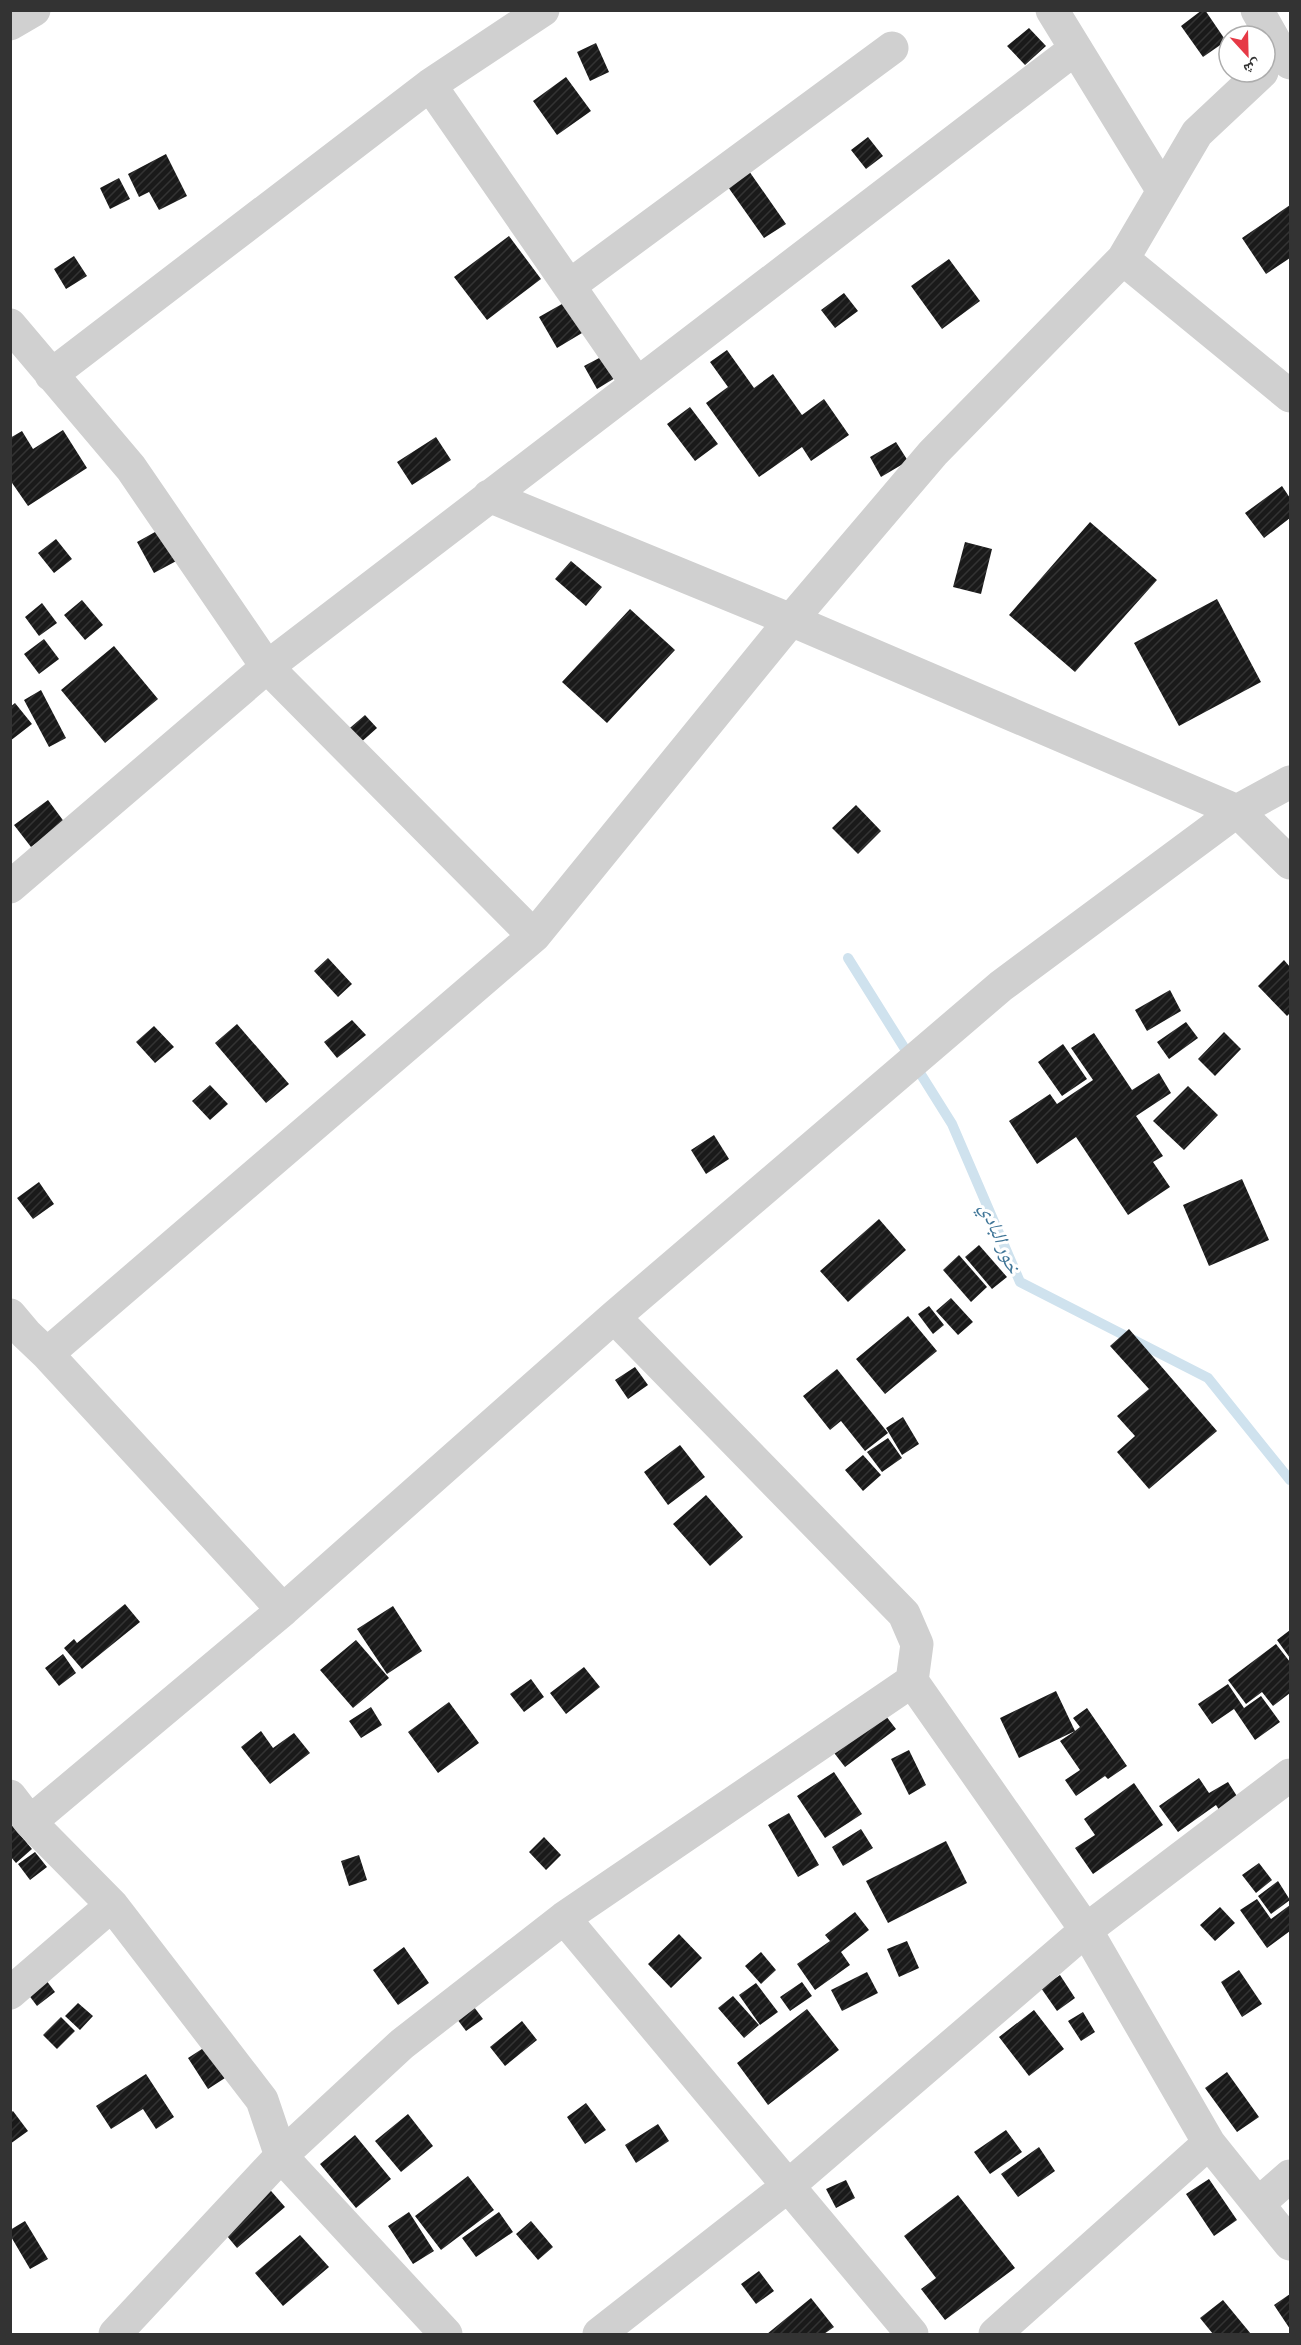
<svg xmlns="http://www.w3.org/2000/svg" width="1301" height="2345" viewBox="0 0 1301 2345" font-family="Manrope,'Noto Naskh Arabic',sans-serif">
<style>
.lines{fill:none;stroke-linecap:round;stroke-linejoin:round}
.stream{stroke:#cfe2ee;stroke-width:10}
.building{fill:url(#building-hatch)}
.minor{stroke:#d0d0d0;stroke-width:33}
.labels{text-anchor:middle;stroke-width:6;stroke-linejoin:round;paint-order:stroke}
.water-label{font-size:20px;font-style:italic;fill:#3f7597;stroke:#fff}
</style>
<defs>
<pattern id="building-hatch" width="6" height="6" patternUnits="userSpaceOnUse" patternTransform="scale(1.5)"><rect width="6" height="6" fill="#1a1a1a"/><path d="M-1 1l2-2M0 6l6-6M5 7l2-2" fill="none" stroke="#333"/></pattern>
</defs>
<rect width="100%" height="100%" fill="#fff"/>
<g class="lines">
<!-- stream -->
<path class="stream" d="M 848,958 L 952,1124 L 1020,1282 L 1208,1378 L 1290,1480"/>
</g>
<!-- building -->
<path class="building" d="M 1202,10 L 1205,10 L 1226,41 L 1203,57 L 1181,26 Z
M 1029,28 L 1046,46 L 1025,65 L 1007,46 Z
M 596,43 L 609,72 L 590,81 L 577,52 Z
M 566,77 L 591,111 L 557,135 L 533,101 Z
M 868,137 L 883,156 L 866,169 L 851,150 Z
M 166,154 L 187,196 L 159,210 L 149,192 L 139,197 L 128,174 Z
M 749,171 L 786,224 L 764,238 L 728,187 Z
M 119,178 L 130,199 L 110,209 L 100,188 Z
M 1290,205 L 1290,258 L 1266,274 L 1242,238 Z
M 509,236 L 541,279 L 487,320 L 454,277 Z
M 74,256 L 87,276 L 66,289 L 54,269 Z
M 949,259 L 980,301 L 942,329 L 911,286 Z
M 844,293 L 858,311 L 835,328 L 821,310 Z
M 569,300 L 587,330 L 557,348 L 539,317 Z
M 727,350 L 754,388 L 773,374 L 802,415 L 824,399 L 849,435 L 811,461 L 802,447 L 759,477 L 706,403 L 728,387 L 710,362 Z
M 603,356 L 615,378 L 597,389 L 584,366 Z
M 690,407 L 718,444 L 695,461 L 667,424 Z
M 63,430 L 87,468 L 28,506 L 10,480 L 10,438 L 22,431 L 33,449 Z
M 436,437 L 451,460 L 412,485 L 397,462 Z
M 896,442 L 908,461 L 881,477 L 870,457 Z
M 1282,486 L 1290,498 L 1290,518 L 1264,538 L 1245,513 Z
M 1090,522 L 1157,580 L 1075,672 L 1009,615 Z
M 164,527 L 180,559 L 154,573 L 137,542 Z
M 56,539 L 72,559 L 54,573 L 38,553 Z
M 965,542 L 992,549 L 981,594 L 953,587 Z
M 571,561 L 602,587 L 586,606 L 555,579 Z
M 1217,599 L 1261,682 L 1179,726 L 1134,643 Z
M 82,600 L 103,625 L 85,640 L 64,615 Z
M 42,603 L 57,623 L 39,636 L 25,617 Z
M 630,609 L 675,650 L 607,723 L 562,682 Z
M 44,639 L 59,659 L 39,674 L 24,654 Z
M 114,646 L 158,699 L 105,743 L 61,690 Z
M 41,690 L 66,738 L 49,747 L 24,700 Z
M 15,703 L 32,724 L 10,741 L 10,707 Z
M 365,715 L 377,728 L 349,753 L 337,739 Z
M 48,800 L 65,823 L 31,847 L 14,825 Z
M 856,805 L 881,831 L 858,854 L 832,828 Z
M 328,958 L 352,984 L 338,997 L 314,971 Z
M 1284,960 L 1290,967 L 1290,1013 L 1287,1016 L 1258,986 Z
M 1170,990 L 1181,1011 L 1147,1031 L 1135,1010 Z
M 352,1020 L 366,1035 L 337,1058 L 324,1042 Z
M 1186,1022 L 1198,1038 L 1169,1059 L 1157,1042 Z
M 237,1024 L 289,1084 L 266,1103 L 215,1043 Z
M 154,1026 L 174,1047 L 155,1063 L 136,1042 Z
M 1224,1032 L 1241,1049 L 1215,1076 L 1198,1059 Z
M 1094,1033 L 1132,1090 L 1159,1073 L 1171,1093 L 1136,1116 L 1163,1156 L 1153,1162 L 1170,1187 L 1128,1215 L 1076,1137 L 1037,1164 L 1009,1121 L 1050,1094 L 1057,1104 L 1093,1080 L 1071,1048 Z
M 1063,1044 L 1087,1079 L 1062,1096 L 1038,1062 Z
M 210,1085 L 228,1104 L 210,1120 L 192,1101 Z
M 1188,1086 L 1218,1115 L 1184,1150 L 1153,1121 Z
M 714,1135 L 729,1159 L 706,1174 L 691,1150 Z
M 1242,1179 L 1269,1240 L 1209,1266 L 1183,1205 Z
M 39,1182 L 54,1204 L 33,1219 L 17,1198 Z
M 879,1219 L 906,1250 L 848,1302 L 820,1271 Z
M 979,1245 L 1007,1277 L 992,1289 L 965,1257 Z
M 959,1255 L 987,1287 L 971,1302 L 943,1270 Z
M 951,1298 L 973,1322 L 958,1335 L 936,1311 Z
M 929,1306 L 944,1325 L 933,1334 L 918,1314 Z
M 908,1316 L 937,1351 L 885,1394 L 856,1359 Z
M 1129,1329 L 1217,1431 L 1149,1489 L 1117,1452 L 1135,1436 L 1117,1416 L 1149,1389 L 1110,1346 Z
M 635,1367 L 648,1385 L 628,1399 L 615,1380 Z
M 837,1369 L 888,1433 L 865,1451 L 841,1421 L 830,1430 L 803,1396 Z
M 903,1417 L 919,1444 L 902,1455 L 886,1428 Z
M 888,1438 L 902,1458 L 882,1472 L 867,1452 Z
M 680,1445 L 705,1477 L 668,1505 L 644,1472 Z
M 863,1455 L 881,1475 L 863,1491 L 845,1470 Z
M 706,1495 L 743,1537 L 710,1566 L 673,1524 Z
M 125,1604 L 140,1622 L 82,1669 L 64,1648 L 74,1639 L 77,1643 Z
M 393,1606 L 422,1651 L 387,1674 L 357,1629 Z
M 1290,1630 L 1290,1658 L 1277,1640 Z
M 356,1640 L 389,1678 L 353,1708 L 320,1670 Z
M 1276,1644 L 1290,1662 L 1290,1693 L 1273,1706 L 1262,1692 L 1246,1704 L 1228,1680 Z
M 63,1654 L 76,1673 L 59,1686 L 45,1668 Z
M 584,1667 L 600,1687 L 566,1714 L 550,1693 Z
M 531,1679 L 544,1697 L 524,1712 L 510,1694 Z
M 1228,1684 L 1244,1708 L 1261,1696 L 1280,1722 L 1255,1740 L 1234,1709 L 1212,1724 L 1198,1704 Z
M 1056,1691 L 1075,1731 L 1080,1727 L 1073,1718 L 1087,1708 L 1127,1766 L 1108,1779 L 1105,1776 L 1076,1796 L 1065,1780 L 1080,1770 L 1060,1741 L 1075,1731 L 1019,1758 L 1000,1718 Z
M 449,1702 L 479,1743 L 438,1773 L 408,1732 Z
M 371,1707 L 382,1725 L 361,1738 L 349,1721 Z
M 879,1707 L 896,1729 L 845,1767 L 828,1745 Z
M 261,1731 L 273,1748 L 294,1733 L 310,1753 L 270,1784 L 241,1747 Z
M 909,1750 L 926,1785 L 909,1795 L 891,1759 Z
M 834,1772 L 862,1814 L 825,1838 L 797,1796 Z
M 1199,1778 L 1209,1793 L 1228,1782 L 1240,1801 L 1221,1813 L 1216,1805 L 1178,1832 L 1159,1806 Z
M 1134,1783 L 1163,1825 L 1093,1874 L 1075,1848 L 1095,1835 L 1084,1819 Z
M 789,1813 L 819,1865 L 798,1877 L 768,1825 Z
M 10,1823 L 32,1849 L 16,1863 L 10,1856 Z
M 861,1829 L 873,1848 L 843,1866 L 832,1847 Z
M 544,1837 L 561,1855 L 546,1870 L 529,1852 Z
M 946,1841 L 967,1883 L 888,1923 L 866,1881 Z
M 35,1852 L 47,1867 L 30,1880 L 18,1864 Z
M 359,1855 L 367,1880 L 349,1886 L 341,1861 Z
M 1259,1863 L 1272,1880 L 1256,1893 L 1242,1875 Z
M 1278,1881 L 1290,1900 L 1271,1914 L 1258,1896 Z
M 1257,1899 L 1271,1919 L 1290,1905 L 1290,1931 L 1267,1948 L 1240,1910 Z
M 1220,1907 L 1235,1923 L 1215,1941 L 1200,1925 Z
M 855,1912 L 869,1930 L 841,1952 L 850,1965 L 815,1990 L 797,1964 L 830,1941 L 825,1935 Z
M 679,1934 L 702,1958 L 671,1988 L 648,1964 Z
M 907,1941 L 919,1968 L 899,1977 L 887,1949 Z
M 404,1947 L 429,1983 L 398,2005 L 373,1970 Z
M 761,1952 L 776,1970 L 761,1984 L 745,1966 Z
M 1239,1970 L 1262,2004 L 1242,2017 L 1221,1982 Z
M 867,1972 L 878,1993 L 842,2011 L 831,1990 Z
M 1060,1975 L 1075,1998 L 1057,2011 L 1041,1988 Z
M 43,1976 L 55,1992 L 37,2006 L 25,1990 Z
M 802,1982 L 812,1996 L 790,2011 L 780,1997 Z
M 756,1983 L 778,2012 L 760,2025 L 739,1995 Z
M 733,1996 L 759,2025 L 744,2038 L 718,2008 Z
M 468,1999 L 483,2019 L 466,2031 L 451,2011 Z
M 78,2003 L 93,2016 L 80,2030 L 65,2016 Z
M 807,2009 L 839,2050 L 768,2105 L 737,2063 Z
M 1034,2010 L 1064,2049 L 1029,2076 L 999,2037 Z
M 1083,2012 L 1095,2032 L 1081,2041 L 1068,2021 Z
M 61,2017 L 75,2031 L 57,2049 L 43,2035 Z
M 522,2021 L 537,2040 L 505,2066 L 490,2047 Z
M 205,2047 L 225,2078 L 208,2089 L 188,2058 Z
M 1227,2072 L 1259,2117 L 1237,2132 L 1205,2088 Z
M 146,2074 L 174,2117 L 156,2129 L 143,2109 L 111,2129 L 96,2106 Z
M 586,2103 L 606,2130 L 585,2144 L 567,2117 Z
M 13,2111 L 28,2131 L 10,2144 L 10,2113 Z
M 408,2114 L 433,2146 L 401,2172 L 375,2141 Z
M 658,2124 L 669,2141 L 636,2163 L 625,2145 Z
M 1006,2130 L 1022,2152 L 990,2174 L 974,2152 Z
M 355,2135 L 391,2179 L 356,2208 L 320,2164 Z
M 1039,2147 L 1055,2171 L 1018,2197 L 1001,2174 Z
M 468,2176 L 494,2210 L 441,2250 L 415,2216 Z
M 1209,2179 L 1237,2220 L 1214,2236 L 1186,2194 Z
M 846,2180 L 855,2198 L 836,2208 L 826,2189 Z
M 265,2184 L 285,2207 L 237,2248 L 217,2224 Z
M 958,2195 L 1015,2268 L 945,2320 L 921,2289 L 936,2278 L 904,2236 Z
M 409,2212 L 434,2251 L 413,2264 L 388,2226 Z
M 499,2212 L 513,2232 L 476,2257 L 462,2238 Z
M 25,2221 L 48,2259 L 30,2269 L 10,2235 L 10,2230 Z
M 531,2221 L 553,2247 L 538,2260 L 516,2234 Z
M 300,2235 L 329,2267 L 283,2306 L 255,2273 Z
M 759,2271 L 774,2291 L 756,2304 L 741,2284 Z
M 1290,2294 L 1290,2329 L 1274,2305 Z
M 811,2298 L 834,2327 L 824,2334 L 767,2334 Z
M 1223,2300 L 1251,2334 L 1213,2334 L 1200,2318 Z"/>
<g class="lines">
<!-- minor -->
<path class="minor" d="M 1052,10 L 1163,191
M 1257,10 L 1282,54 L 1290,63
M 10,24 L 34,10
M 430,85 L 637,384
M 1123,259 L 1290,396
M 569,286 L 892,48
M 10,325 L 131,468 L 267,667 L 534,936
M 51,375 L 430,85 L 543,10
M 489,496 L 791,620 L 1237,811 L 1290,863
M 10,887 L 267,667 L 1075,49
M 10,1315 L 26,1334 L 47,1354 L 283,1610
M 47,1354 L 534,936 L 791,620 L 933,453 L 1123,259 L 1197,133 L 1262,72
M 912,1681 L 1086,1930 L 1209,2143 L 1290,2244
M 10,1796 L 30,1822 L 112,1905 L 262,2100 L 281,2156 L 446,2334
M 30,1822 L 283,1610 L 614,1317 L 1001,986 L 1237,811 L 1290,782
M 564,1918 L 912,2334
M 10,1993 L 112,1905
M 1258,2204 L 1290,2176
M 115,2334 L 281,2156 L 402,2044 L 564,1918 L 912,1681 L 917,1644 L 904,1614 L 614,1317
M 599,2334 L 788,2186 L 1086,1930 L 1290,1775
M 995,2334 L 1209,2143"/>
</g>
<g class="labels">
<!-- water labels -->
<g class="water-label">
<text transform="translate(1001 1238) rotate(67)" y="7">خور البادي</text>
</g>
</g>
<!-- border -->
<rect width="1301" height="2345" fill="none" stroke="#333333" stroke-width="24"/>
<!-- north arrow -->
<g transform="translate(1247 54) rotate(158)"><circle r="28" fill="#ffffff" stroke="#adadad" stroke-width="1.5"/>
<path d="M0-4.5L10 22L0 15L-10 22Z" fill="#e63946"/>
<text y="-9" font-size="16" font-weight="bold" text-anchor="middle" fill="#333333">ش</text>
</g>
</svg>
